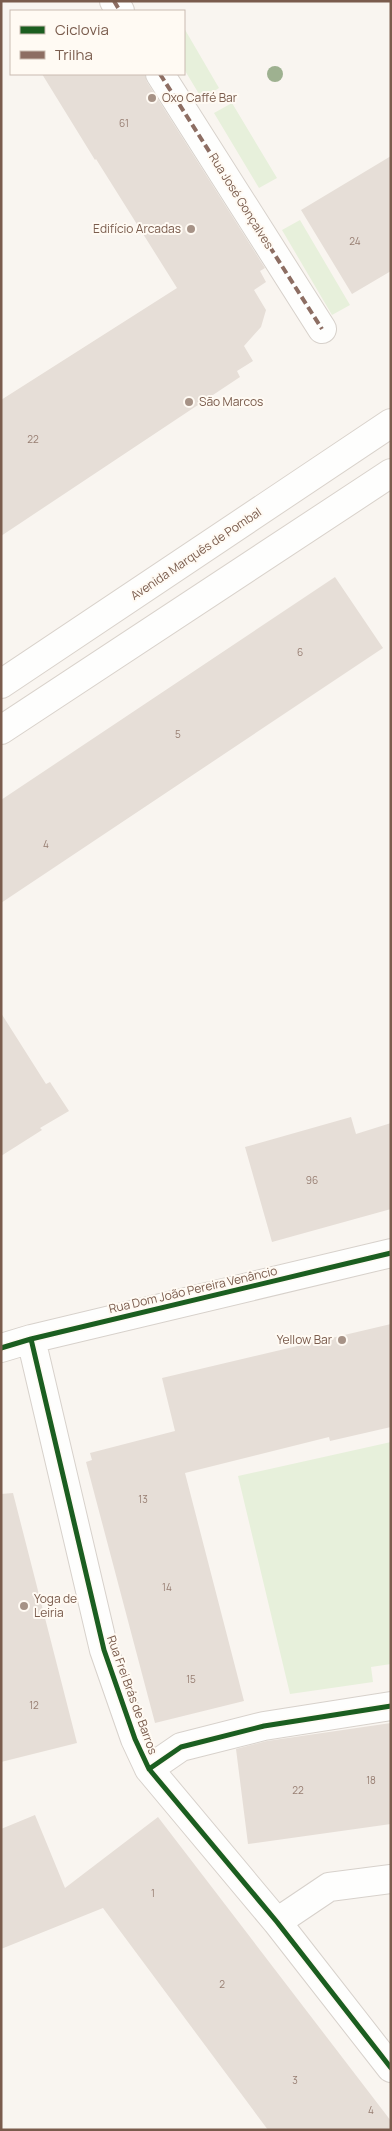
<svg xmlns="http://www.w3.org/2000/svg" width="392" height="2131" viewBox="0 0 392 2131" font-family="Manrope,sans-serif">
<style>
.green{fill:#e7f0db}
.building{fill:#e6ded7}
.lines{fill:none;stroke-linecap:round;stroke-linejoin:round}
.street-casing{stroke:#d7d1cb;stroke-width:30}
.secondary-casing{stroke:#d9d2cb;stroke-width:30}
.street{stroke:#fefefd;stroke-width:28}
.secondary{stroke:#fefefd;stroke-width:28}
.quiet{stroke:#8d6e63;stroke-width:4;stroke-dasharray:8 4;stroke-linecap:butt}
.cycleway-casing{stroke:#fffaf3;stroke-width:8}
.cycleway{stroke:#1b5e20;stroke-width:5}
.tree{fill:#9eb190}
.poi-dot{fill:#a69286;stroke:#fffaf3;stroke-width:2}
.labels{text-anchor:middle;stroke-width:4;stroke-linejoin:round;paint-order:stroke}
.number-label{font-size:10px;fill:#977e72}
.poi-label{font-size:12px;fill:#7a5c4d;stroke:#fffaf3;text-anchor:start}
.street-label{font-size:12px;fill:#7a5c4d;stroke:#fffaf3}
</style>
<rect width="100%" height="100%" fill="#f9f5f0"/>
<!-- green -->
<path class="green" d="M 184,28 L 219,88 L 202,99 L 184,69 Z
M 232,103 L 277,178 L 259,188 L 214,113 Z
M 300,220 L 350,305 L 332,315 L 282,230 Z
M 391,1442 L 391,1664 L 371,1667 L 373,1682 L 290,1694 L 238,1476 Z"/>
<!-- building -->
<path class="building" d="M 42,74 L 145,74 L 147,82 L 265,268 L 260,271 L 266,282 L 254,290 L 266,310 L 261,327 L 244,346 L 253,361 L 237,371 L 240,377 L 1,536 L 1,400 L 177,288 L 96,159 L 95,160 Z
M 391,156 L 391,271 L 352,294 L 301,210 Z
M 335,577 L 383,648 L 1,903 L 1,800 Z
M 1,1013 L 46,1084 L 50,1082 L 69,1111 L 40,1128 L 42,1130 L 1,1156 Z
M 351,1117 L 356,1134 L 391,1123 L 391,1209 L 272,1242 L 245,1147 Z
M 391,1324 L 391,1427 L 330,1441 L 329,1437 L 185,1473 L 244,1701 L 155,1723 L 86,1462 L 92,1460 L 90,1453 L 175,1431 L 162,1378 Z
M 13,1493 L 77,1743 L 1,1762 L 1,1494 Z
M 391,1723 L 391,1824 L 248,1844 L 236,1749 L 267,1741 Z
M 35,1815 L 65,1888 L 158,1817 L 391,2121 L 391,2130 L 268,2130 L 103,1908 L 1,1949 L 1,1829 Z"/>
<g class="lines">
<defs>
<path id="street" d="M 114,1 L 120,11
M 160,74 L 322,329
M 31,1339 L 104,1650 L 135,1739 L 149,1769 L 277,1922 L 391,2068
M 1,1348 L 31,1339 L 391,1253
M 149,1769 L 181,1747 L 264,1726 L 391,1706
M 277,1922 L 329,1887 L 391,1879"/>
<path id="secondary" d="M 1,684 L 391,423
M 1,730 L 391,473"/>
</defs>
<!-- street casing -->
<use href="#street" class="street-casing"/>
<!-- secondary casing -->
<use href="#secondary" class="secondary-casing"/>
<!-- street -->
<use href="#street" class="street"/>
<!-- secondary -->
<use href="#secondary" class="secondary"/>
<!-- quiet -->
<path class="quiet" d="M 114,1 L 120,11
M 160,74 L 322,329"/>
<defs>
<path id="cycleway" d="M 31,1339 L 104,1650 L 135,1739 L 149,1769 L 277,1922 L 391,2068
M 1,1348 L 31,1339 L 391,1253
M 149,1769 L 181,1747 L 264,1726 L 391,1706"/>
</defs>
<!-- cycleway casing -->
<use href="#cycleway" class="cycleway-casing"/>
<!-- cycleway -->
<use href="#cycleway" class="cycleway"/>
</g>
<!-- trees -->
<circle class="tree" cx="275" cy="74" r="8"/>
<!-- markers -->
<g class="poi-dot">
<circle cx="152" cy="98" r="5"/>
<circle cx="191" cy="229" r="5"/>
<circle cx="189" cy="402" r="5"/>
<circle cx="342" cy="1340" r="5"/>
<circle cx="24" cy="1606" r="5"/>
</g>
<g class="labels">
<!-- number labels -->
<g class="number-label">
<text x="124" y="127">61</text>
<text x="355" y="245">24</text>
<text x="33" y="443">22</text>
<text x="300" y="656">6</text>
<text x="178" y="738">5</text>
<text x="46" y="848">4</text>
<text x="312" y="1184">96</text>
<text x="143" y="1503">13</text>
<text x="167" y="1591">14</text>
<text x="191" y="1683">15</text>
<text x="34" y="1709">12</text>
<text x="371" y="1784">18</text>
<text x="298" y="1794">22</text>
<text x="153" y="1897">1</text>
<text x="222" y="1988">2</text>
<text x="295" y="2084">3</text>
<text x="371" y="2114">4</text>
</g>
<!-- poi labels -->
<g class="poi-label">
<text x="162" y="102">Oxo Caffé Bar</text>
<text x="181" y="233" text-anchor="end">Edifício Arcadas</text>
<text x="199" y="406">São Marcos</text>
<text x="332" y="1344" text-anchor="end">Yellow Bar</text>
<text x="34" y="1603">Yoga de<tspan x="34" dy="14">Leiria</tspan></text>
</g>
<!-- street labels -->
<g class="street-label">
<text transform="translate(241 201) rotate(58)" y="4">Rua José Gonçalves</text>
<text transform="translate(196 554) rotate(-34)" y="4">Avenida Marquês de Pombal</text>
<text transform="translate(193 1290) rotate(-13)" y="4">Rua Dom João Pereira Venâncio</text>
<text transform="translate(132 1695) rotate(70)" y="4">Rua Frei Brás de Barros</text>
</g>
</g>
<!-- border -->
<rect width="392" height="2131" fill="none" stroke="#7a5c4d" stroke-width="5"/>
<!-- legend -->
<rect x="10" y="10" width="175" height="65" fill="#fffaf3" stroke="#cabbb1"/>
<rect x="20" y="26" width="25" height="8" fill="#1b5e20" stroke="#cabbb1"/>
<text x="55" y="35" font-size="15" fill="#7a5c4d">Ciclovia</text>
<rect x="20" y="51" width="25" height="8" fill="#8d6e63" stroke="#cabbb1"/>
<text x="55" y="60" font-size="15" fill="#7a5c4d">Trilha</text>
</svg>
